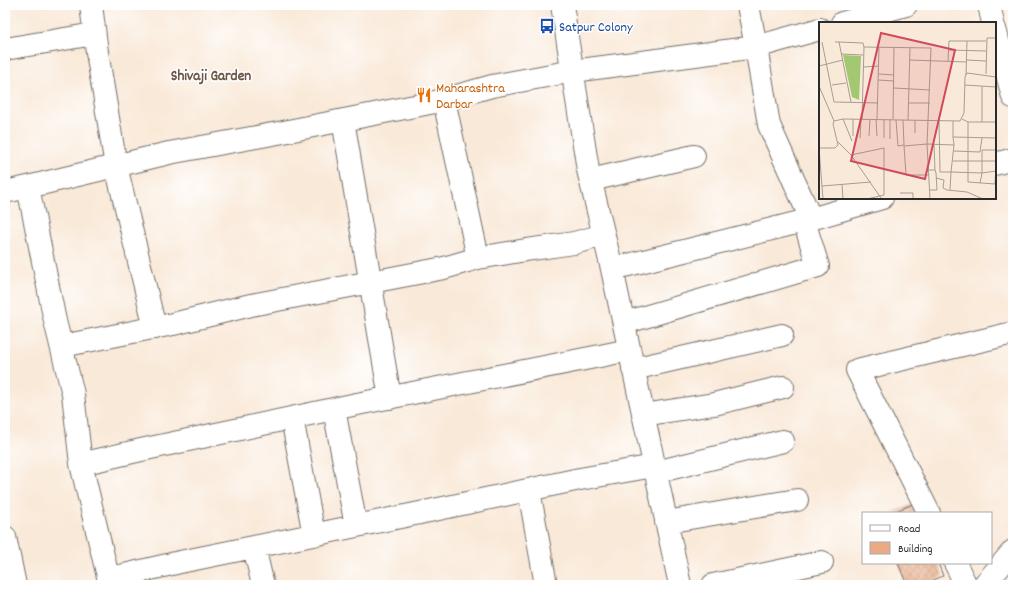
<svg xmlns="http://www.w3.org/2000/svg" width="1018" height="590" viewBox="0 0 1018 590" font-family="Dekko,sans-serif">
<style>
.building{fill:url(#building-cross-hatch)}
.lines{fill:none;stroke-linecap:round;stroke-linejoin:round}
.minor-casing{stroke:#736e68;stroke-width:24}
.minor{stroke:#fff;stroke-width:22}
.labels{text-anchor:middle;stroke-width:3;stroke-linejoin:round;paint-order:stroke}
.transit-label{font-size:14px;fill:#164399;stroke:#fff;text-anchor:start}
.food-label{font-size:14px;fill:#c56008;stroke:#fff;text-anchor:start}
.neighbourhood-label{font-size:15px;font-weight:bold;fill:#6d584a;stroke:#fff}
.inset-road{fill:none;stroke:#a79d93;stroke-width:1}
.view{fill:#d1495b;fill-opacity:0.15;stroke:#d1495b;stroke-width:2}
.inset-edge{fill:none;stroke:#2b2b2b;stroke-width:2}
</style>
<defs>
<pattern id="building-cross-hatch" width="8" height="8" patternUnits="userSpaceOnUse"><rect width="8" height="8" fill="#e8ab85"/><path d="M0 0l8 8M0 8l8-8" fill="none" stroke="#bc8b6d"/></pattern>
</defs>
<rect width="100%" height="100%" fill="#fff"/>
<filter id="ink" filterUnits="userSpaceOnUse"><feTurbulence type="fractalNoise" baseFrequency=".025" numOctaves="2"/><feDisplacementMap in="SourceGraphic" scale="8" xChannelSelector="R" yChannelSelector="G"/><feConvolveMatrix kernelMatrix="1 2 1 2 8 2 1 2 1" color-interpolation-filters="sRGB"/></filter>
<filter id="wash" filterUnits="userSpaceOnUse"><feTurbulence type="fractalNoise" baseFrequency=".012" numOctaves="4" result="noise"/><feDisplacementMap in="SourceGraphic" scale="16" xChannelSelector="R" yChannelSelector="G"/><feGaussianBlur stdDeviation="0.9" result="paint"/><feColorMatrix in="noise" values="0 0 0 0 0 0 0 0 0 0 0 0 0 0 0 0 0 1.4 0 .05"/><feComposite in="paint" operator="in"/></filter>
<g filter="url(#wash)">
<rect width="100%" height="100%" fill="#f9e9d8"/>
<g id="blocks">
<!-- building -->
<path class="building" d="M 913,504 L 917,513 L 891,513 Z
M 898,563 L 938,563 L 943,576 L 921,585 L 907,585 Z"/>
</g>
</g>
<g filter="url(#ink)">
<use href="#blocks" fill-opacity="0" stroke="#736e68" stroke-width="1"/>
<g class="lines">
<defs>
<path id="minor" d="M 91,5 L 97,52 L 116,166 L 155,328
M 562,5 L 588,170 L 612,269 L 680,585
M 748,5 L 756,47 L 820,29
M 989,5 L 993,23
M 842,23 L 906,5
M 995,29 L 1013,97
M 5,49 L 94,34
M 444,100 L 478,258
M 343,120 L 390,398
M 995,164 L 1013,159
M 591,180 L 694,156
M 5,192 L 28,187
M 612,269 L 804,221 L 818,266 L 624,323
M 62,346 L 173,324 L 251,305 L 444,268 L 478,258 L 526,250 L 574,243 L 604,235
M 633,369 L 782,335
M 334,409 L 356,526
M 643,415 L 714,404 L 783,387
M 292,418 L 314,535
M 81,464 L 141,450 L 357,404 L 600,356 L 629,350
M 656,472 L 783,441
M 529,490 L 546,585
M 929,513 L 857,370 L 1013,333
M 666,522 L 797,500
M 5,537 L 15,585
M 254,547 L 263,585
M 955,563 L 966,585
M 109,580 L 116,577 L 180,562 L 415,514 L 580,479 L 654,466
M 110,585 L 81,464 L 73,394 L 55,321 L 28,187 L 169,153 L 278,133 L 435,102 L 492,86 L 573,71 L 756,47 L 769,125 L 811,219 L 882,198
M 713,585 L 822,562
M 984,585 L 1013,551"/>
</defs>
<!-- minor casing -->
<use href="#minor" class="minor-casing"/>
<!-- minor -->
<use href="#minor" class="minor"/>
</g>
</g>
<!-- icons -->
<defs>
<symbol id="bus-bare" viewBox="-9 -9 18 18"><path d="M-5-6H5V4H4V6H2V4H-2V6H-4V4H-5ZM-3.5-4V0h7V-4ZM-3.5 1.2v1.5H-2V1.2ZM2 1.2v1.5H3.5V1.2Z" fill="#1a4fb4" stroke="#fff" stroke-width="2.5" paint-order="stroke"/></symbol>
<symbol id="restaurant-bare" viewBox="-9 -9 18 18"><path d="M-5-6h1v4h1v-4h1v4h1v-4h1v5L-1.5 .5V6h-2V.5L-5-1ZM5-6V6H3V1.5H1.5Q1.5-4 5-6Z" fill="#e8710a" stroke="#fff" stroke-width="2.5" paint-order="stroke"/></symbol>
</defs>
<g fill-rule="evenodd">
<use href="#bus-bare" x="536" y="15" width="22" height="22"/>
<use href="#restaurant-bare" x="413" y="84" width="22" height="22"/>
</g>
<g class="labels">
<!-- transit labels -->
<g class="transit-label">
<text x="559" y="31">Satpur Colony</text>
</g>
<!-- food labels -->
<g class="food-label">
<text x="436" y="92">Maharashtra<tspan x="436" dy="16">Darbar</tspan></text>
</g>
<!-- neighbourhood labels -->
<g class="neighbourhood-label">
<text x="211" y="80">Shivaji Garden</text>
</g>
</g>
<!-- overview -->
<g transform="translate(819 22)">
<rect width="177" height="177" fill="#f9e9d8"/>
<path d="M 24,33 L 42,34 L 40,78 L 33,75 Z" fill="#a3c872"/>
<path class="inset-road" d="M 148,19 L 167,19M 3,20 L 15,80 L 59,81M 16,20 L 20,20 L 32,80M 20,20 L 44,21 L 45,25M 130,28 L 167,29M 22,32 L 44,33M 90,38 L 148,40M 148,38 L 167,39M 129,39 L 130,19 L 148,19 L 147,53M 0,44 L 24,38M 44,45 L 60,44M 60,52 L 75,53M 167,52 L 168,16 L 177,16M 59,58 L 75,59M 13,63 L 27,61M 146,63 L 177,65M 0,64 L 15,99M 75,66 L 111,68M 90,81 L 111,81M 24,97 L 33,119M 34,97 L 34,114M 43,97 L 45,25 L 112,26 L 108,122 L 85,124 L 87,153 L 110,153M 57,97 L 58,114M 58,97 L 60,25M 74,97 L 75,25M 143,97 L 149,100 L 177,100M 77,98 L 79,124 L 85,123 L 84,98M 89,98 L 91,26M 96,98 L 96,111M 120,99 L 121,150 L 132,150 L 135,123M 134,99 L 134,115M 149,100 L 149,160 L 176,162 L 177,143M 163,100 L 163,64M 50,114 L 51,97M 41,116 L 42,97M 65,116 L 65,97M 71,117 L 71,97M 19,120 L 32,133 L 62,176M 115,123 L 116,148M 0,126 L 16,126 L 19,123 L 14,102 L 15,99 L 24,97 L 141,99 L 145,91 L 146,55 L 148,51 L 177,55M 0,126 L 4,177M 135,129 L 161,130 L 163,116M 32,133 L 65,126 L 65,173 L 48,177M 134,139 L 177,139M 109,148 L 116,148 L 117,151 L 118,168 L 110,168M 117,156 L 125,158 L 124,166 L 128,168 L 148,170 L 164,177M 161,161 L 163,151 L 177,149M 23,162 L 24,177M 3,164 L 52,160M 131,168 L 132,150 L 163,151 L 163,128 L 177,128M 81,171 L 94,171 L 94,177M 111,177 L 108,122 L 135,123 L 134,115 L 177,116"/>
<path class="view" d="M 62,11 L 136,28 L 106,157 L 32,139 Z"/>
<rect width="177" height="177" class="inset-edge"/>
</g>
<!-- margin -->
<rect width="1018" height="590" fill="none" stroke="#fff" stroke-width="20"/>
<!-- legend -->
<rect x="862" y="512" width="130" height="52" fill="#ffffff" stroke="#aaaaaa"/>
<rect x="870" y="525" width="20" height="6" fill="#ffffff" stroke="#aaaaaa"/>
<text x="898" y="532" font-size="12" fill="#2b2b2b">Road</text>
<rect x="870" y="542" width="20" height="12" fill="#e8ab85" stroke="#aaaaaa"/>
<text x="898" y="552" font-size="12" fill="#2b2b2b">Building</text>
</svg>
